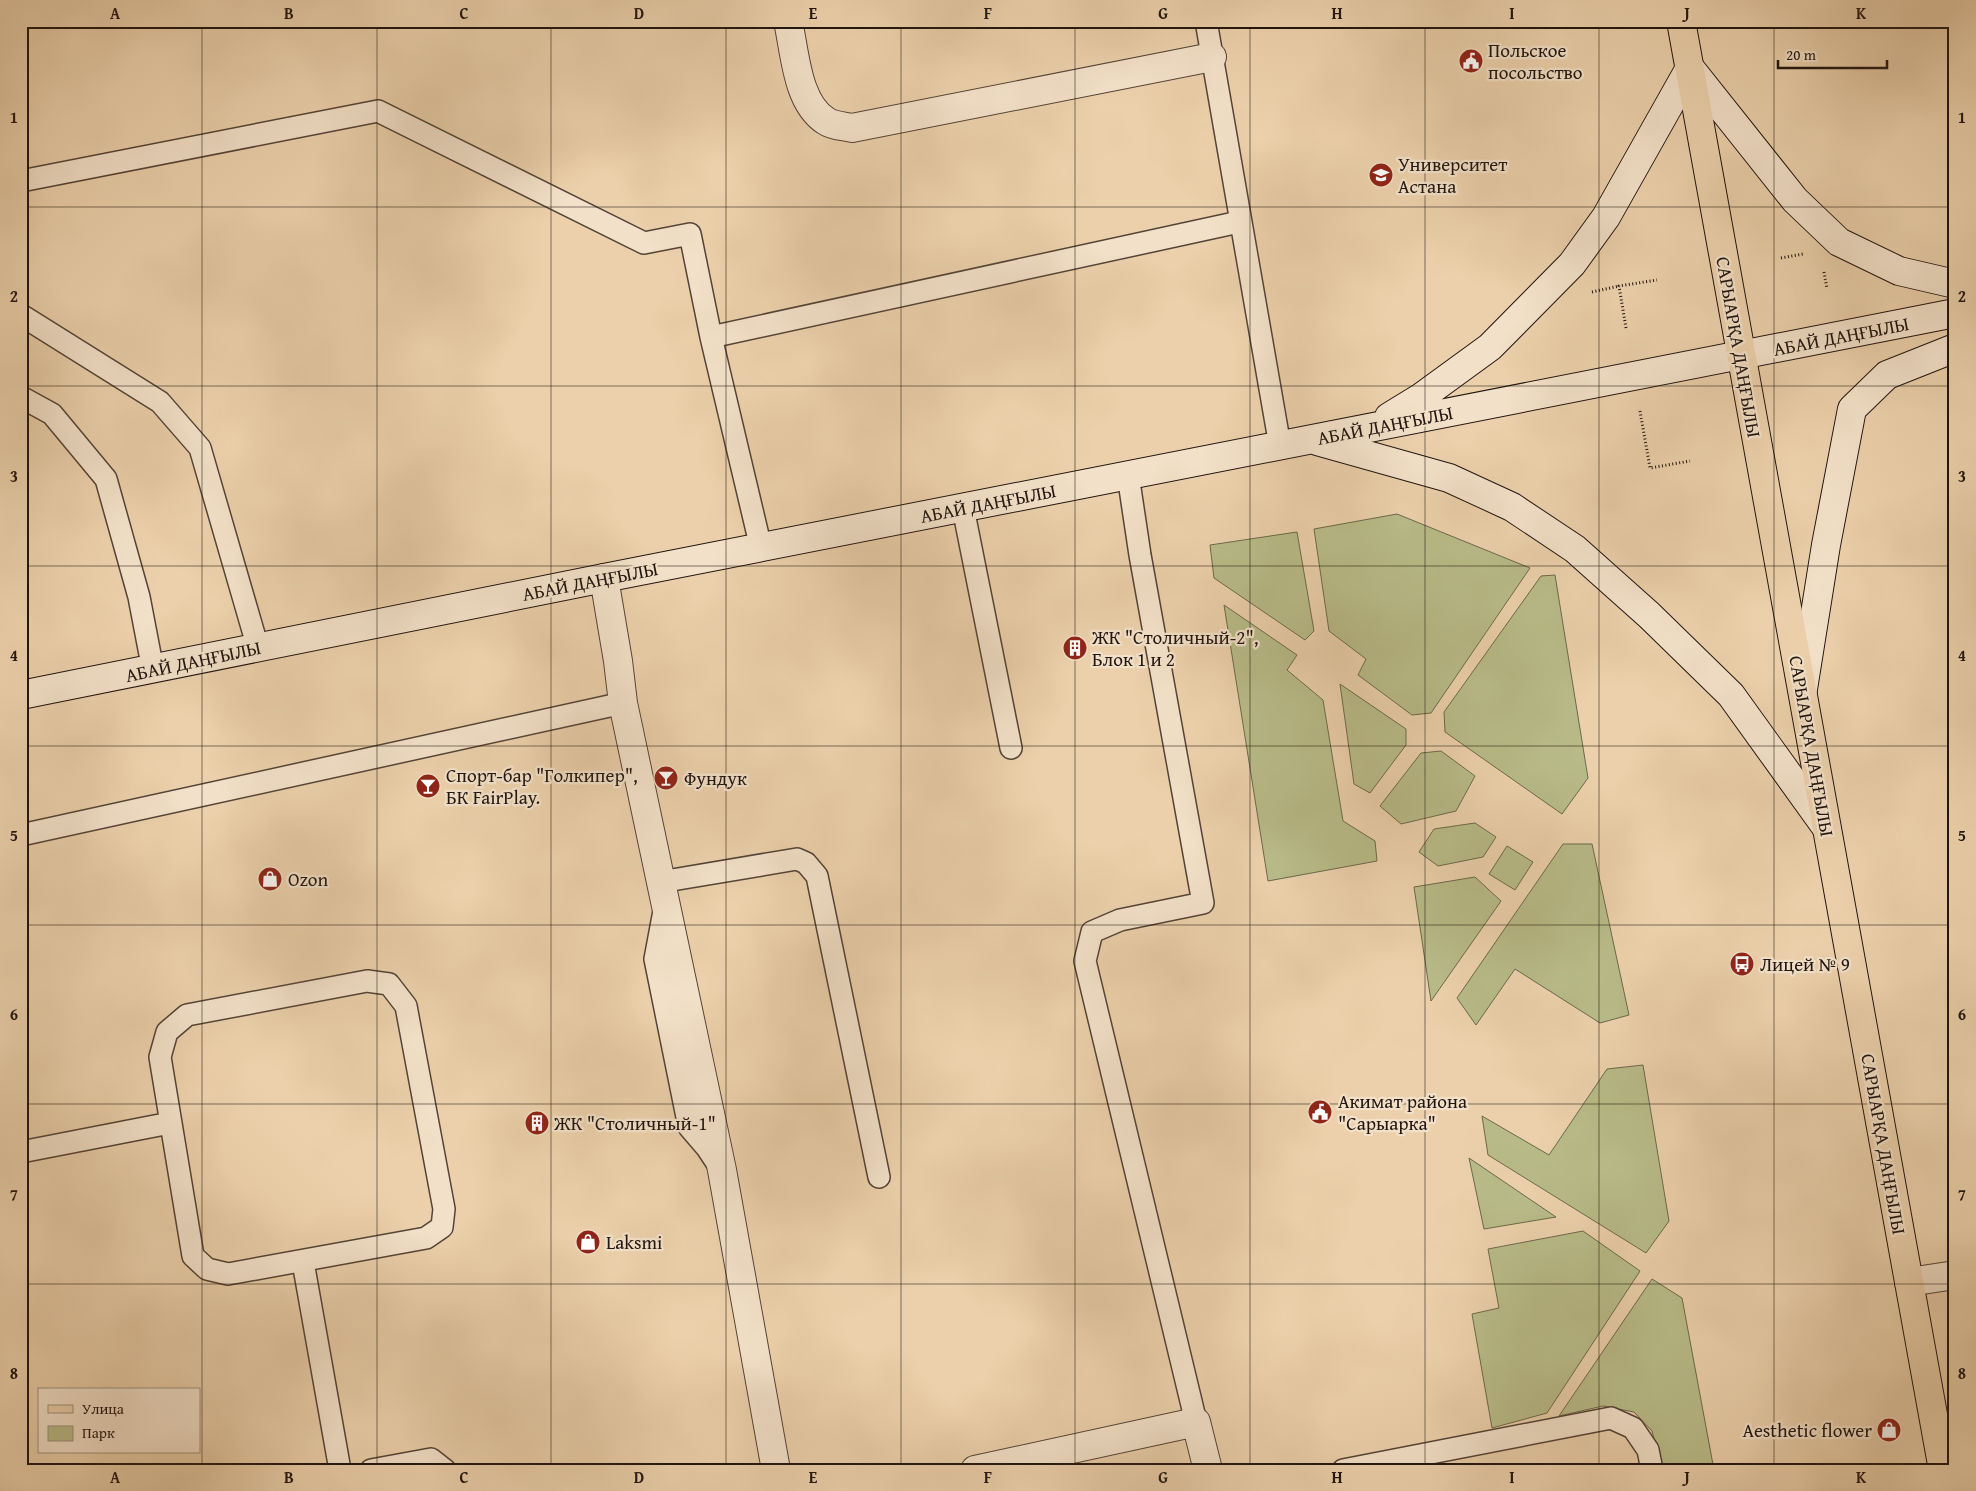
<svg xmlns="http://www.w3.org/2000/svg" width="1976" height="1491" viewBox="0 0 1976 1491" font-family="'Gentium Book Plus',serif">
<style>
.green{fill:#b8bb88;stroke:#6c684c}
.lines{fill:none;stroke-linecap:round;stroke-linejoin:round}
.lane-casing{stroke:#544437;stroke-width:24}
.street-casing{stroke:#544437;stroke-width:30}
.secondary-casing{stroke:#211510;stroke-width:30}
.primary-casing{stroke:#211510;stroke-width:30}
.path{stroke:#211510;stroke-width:3;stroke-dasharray:1 2.5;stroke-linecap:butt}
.lane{stroke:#f2e0c8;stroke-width:21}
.street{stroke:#f2e0c8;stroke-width:28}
.secondary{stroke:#f2e0c8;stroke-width:28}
.primary{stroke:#ebd0ab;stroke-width:28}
.grid{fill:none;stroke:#211510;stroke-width:1;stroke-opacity:0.55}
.labels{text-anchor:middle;stroke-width:4.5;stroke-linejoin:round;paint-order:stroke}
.poi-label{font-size:19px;fill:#211510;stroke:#f2e0c8;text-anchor:start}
.street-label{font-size:19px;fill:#211510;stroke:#f2e0c8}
.neatline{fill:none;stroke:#211510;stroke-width:2}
.grid-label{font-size:16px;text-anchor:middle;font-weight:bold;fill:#211510}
</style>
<rect width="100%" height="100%" fill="#ebd0ab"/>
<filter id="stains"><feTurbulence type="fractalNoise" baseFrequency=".004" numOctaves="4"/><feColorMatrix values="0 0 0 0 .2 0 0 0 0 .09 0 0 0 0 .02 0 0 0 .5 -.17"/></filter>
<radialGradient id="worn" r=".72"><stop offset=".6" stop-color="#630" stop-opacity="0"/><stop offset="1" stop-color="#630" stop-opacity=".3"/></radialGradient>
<!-- green -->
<path class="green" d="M 1397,514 L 1530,568 L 1431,713 L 1412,715 L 1358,675 L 1366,659 L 1329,631 L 1314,529 Z
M 1297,532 L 1314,631 L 1305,640 L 1214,578 L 1210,545 Z
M 1555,575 L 1588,778 L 1562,814 L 1445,732 L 1444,712 L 1541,576 Z
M 1224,605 L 1297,655 L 1287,670 L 1323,700 L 1343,821 L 1375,841 L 1377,861 L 1268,881 Z
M 1340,684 L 1406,729 L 1406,745 L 1370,793 L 1354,784 Z
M 1441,751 L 1475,776 L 1456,811 L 1401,824 L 1380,806 L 1421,753 Z
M 1475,823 L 1496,837 L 1483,857 L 1438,866 L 1419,852 L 1434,829 Z
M 1563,844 L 1592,844 L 1629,1015 L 1600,1023 L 1515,969 L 1476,1025 L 1457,998 Z
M 1507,846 L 1533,862 L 1515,890 L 1489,874 Z
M 1475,877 L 1501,901 L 1431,1001 L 1414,887 Z
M 1643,1065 L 1669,1221 L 1646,1253 L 1488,1155 L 1482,1116 L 1549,1155 L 1607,1069 Z
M 1469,1158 L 1556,1217 L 1484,1229 Z
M 1583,1231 L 1640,1271 L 1547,1413 L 1492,1428 L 1472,1314 L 1499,1308 L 1488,1249 Z
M 1652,1279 L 1682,1298 L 1714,1470 L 1662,1470 L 1652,1431 L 1634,1412 L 1603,1406 L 1559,1416 Z"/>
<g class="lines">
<defs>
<path id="lane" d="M 1206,21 L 1280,446
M 21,181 L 378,111 L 644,243 L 690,234 L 711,337 L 761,548
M 21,315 L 160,402 L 200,448 L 258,648
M 711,337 L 1239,222
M 21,397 L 52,414 L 106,479 L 139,597 L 153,670
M 1128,475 L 1140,555 L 1203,903 L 1120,920 L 1092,932 L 1085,961 L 1196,1422
M 963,508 L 1011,748
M 21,835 L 623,703
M 660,882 L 797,859 L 806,863 L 817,876 L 879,1177
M 664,911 L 655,959 L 689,1127 L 707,1148 L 719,1166
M 367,981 L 389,984 L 406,1006 L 444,1209 L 442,1227 L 426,1238 L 228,1274 L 207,1269 L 193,1256 L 160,1057 L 167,1032 L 187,1015 Z
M 21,1152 L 170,1123
M 303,1262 L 340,1470
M 371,1470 L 431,1459 L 445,1470
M 1343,1470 L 1611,1418 L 1633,1428 L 1648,1450 L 1652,1470"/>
<path id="street" d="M 788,21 C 795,53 797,103 826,121 C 833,126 844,126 852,128 L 1212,57
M 604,578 L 618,661 L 623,703 L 722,1170 L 776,1470
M 1909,1282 L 1955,1275
M 975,1470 L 1196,1422 L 1208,1470"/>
<path id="secondary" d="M 1389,417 L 1420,398 L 1490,347 L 1572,264 L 1606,217 L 1690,68 L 1795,200 L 1839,242 L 1899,271 L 1955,284
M 1317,441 L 1449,478 L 1512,507 L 1575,549 L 1649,615 L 1731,695 L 1826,827
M 1803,689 L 1826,545 L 1852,409 L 1887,375 L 1955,348
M 21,695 L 604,578 L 1955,313"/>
<path id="primary" d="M 1681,21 L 1943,1470"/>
</defs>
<!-- lane casing -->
<use href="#lane" class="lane-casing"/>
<!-- street casing -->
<use href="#street" class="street-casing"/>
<!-- secondary casing -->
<use href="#secondary" class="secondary-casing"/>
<!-- primary casing -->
<use href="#primary" class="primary-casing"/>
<!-- path -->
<path class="path" d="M 1781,258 L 1803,254
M 1824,272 L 1827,289
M 1592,292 L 1619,286
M 1626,328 L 1619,286 L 1657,280
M 1640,411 L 1650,468 L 1690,461"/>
<!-- lane -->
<use href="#lane" class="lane"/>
<!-- street -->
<use href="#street" class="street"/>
<!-- secondary -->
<use href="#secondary" class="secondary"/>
<!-- primary -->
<use href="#primary" class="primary"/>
</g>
<!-- grid -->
<path class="grid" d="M 202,21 L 202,1470M 377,21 L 377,1470M 551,21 L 551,1470M 726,21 L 726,1470M 901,21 L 901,1470M 1075,21 L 1075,1470M 1250,21 L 1250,1470M 1425,21 L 1425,1470M 1599,21 L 1599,1470M 1774,21 L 1774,1470M 21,207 L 1955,207M 21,386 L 1955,386M 21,566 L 1955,566M 21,746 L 1955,746M 21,925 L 1955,925M 21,1104 L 1955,1104M 21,1284 L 1955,1284"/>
<!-- icons -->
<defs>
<symbol id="civic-disc" viewBox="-11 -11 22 22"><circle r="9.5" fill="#8f2418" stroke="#f2e0c8"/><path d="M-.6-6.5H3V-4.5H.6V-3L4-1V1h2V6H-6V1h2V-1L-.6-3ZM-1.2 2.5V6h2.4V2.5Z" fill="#fff"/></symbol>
<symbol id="university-disc" viewBox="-11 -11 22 22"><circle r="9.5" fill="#8f2418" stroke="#f2e0c8"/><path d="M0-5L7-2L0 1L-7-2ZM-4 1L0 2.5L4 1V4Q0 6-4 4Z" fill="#fff"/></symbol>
<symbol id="building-disc" viewBox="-11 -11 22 22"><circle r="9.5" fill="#8f2418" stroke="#f2e0c8"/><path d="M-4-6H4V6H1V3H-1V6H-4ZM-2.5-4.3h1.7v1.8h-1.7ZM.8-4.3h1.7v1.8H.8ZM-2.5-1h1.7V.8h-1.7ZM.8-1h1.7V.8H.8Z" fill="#fff"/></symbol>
<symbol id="bar-disc" viewBox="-11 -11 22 22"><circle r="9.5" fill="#8f2418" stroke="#f2e0c8"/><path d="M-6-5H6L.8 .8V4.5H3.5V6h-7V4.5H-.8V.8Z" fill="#fff"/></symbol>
<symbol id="shop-disc" viewBox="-11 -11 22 22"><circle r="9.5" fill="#8f2418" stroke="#f2e0c8"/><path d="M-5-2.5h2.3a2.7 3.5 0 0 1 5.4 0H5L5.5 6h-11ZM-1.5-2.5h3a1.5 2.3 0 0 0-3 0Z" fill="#fff"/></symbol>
<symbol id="bus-disc" viewBox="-11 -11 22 22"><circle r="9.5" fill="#8f2418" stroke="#f2e0c8"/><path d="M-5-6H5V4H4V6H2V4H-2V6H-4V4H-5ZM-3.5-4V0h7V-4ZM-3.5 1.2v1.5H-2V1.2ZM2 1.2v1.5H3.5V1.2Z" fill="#fff"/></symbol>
</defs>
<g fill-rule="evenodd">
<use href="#civic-disc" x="1457" y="47" width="28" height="28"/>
<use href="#university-disc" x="1367" y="161" width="28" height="28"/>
<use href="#building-disc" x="1061" y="634" width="28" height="28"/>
<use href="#bar-disc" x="652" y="764" width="28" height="28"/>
<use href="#bar-disc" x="414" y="772" width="28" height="28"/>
<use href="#shop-disc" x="256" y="865" width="28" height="28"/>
<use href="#bus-disc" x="1728" y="950" width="28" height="28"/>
<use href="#civic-disc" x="1306" y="1098" width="28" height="28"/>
<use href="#building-disc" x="523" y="1109" width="28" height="28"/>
<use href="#shop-disc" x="574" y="1228" width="28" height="28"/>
<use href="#shop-disc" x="1875" y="1416" width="28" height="28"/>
</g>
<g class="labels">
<!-- poi labels -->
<g class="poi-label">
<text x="1488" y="57">Польское<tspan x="1488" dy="22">посольство</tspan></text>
<text x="1398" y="171">Университет<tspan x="1398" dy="22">Астана</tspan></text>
<text x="1092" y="644">ЖК "Столичный-2",<tspan x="1092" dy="22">Блок 1 и 2</tspan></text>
<text x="446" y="782">Спорт-бар "Голкипер",<tspan x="446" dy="22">БК FairPlay.</tspan></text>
<text x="684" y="785">Фундук</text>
<text x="288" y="886">Ozon</text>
<text x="1760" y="971">Лицей № 9</text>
<text x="1338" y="1108">Акимат района<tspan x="1338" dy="22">"Сарыарка"</tspan></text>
<text x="554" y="1130">ЖК "Столичный-1"</text>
<text x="606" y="1249">Laksmi</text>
<text x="1872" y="1437" text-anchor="end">Aesthetic flower</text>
</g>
<!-- street labels -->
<g class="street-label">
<text transform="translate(1841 336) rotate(-11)" y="7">АБАЙ ДАҢҒЫЛЫ</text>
<text transform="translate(1739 347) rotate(80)" y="7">САРЫАРҚА ДАҢҒЫЛЫ</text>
<text transform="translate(1385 425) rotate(-11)" y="7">АБАЙ ДАҢҒЫЛЫ</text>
<text transform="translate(988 503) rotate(-11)" y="7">АБАЙ ДАҢҒЫЛЫ</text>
<text transform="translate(590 581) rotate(-11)" y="7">АБАЙ ДАҢҒЫЛЫ</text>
<text transform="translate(193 661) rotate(-12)" y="7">АБАЙ ДАҢҒЫЛЫ</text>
<text transform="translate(1812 746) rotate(80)" y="7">САРЫАРҚА ДАҢҒЫЛЫ</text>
<text transform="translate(1884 1144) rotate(80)" y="7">САРЫАРҚА ДАҢҒЫЛЫ</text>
</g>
</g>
<!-- margin -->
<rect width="1976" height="1491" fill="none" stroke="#ebd0ab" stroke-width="55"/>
<!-- legend -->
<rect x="38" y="1388" width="162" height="65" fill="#f2e0c8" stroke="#9e8f7e"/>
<rect x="48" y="1405" width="25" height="8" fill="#ebd0ab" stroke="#9e8f7e"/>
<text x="82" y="1414" font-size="15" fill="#211510">Улица</text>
<rect x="48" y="1426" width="25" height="15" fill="#b8bb88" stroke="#9e8f7e"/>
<text x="82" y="1438" font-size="15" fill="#211510">Парк</text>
<!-- scale -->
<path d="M1778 60v8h109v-8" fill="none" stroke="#211510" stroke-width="2.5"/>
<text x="1786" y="60" font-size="15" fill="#211510" stroke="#f2e0c8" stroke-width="4" paint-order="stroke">20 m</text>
<rect x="28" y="28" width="1920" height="1436" class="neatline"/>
<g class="grid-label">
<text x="115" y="19">A</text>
<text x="289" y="19">B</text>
<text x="464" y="19">C</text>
<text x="639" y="19">D</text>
<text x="813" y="19">E</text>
<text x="988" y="19">F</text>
<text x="1163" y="19">G</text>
<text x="1337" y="19">H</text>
<text x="1512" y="19">I</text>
<text x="1687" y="19">J</text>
<text x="1861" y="19">K</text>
<text x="14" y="123">1</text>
<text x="1962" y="123">1</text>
<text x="14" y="302">2</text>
<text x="1962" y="302">2</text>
<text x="14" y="482">3</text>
<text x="1962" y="482">3</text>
<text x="14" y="661">4</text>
<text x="1962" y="661">4</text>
<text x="14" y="841">5</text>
<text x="1962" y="841">5</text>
<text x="14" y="1020">6</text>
<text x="1962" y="1020">6</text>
<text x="14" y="1200">7</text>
<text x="1962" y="1200">7</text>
<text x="14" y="1379">8</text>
<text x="1962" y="1379">8</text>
<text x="115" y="1483">A</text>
<text x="289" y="1483">B</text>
<text x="464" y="1483">C</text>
<text x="639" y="1483">D</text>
<text x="813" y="1483">E</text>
<text x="988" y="1483">F</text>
<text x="1163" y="1483">G</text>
<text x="1337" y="1483">H</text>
<text x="1512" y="1483">I</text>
<text x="1687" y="1483">J</text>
<text x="1861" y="1483">K</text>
</g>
<rect width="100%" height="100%" filter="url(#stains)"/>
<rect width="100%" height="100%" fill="url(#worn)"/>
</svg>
